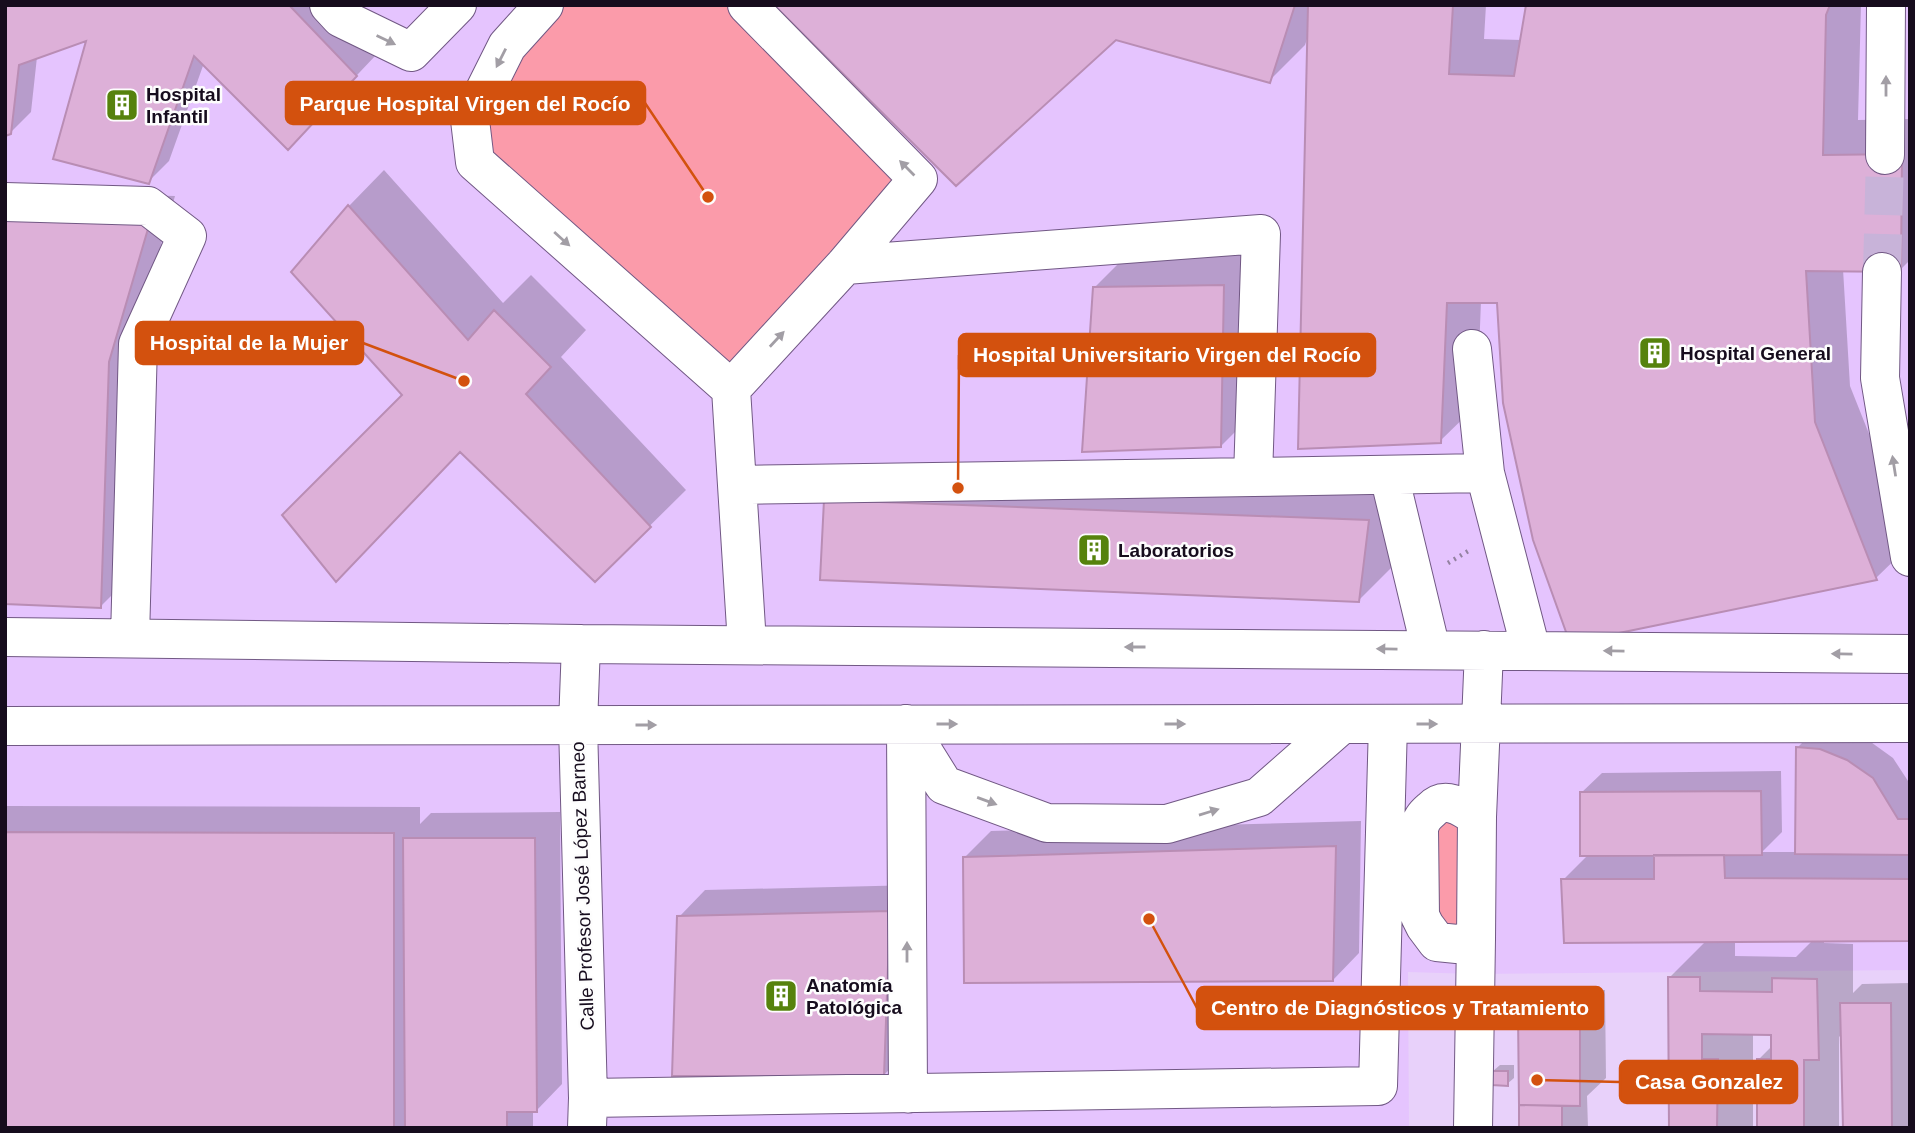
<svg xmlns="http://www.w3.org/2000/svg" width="1915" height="1133" viewBox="0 0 1915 1133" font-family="Arial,sans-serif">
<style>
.built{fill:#e5c4fe}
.green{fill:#fb9baa}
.shadow{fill:#0003;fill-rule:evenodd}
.building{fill:#ddb0d8;stroke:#b98db4;stroke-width:2}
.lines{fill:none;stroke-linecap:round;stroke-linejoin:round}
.minor-tunnel{stroke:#c8b3d9;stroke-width:38;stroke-dasharray:38 19;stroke-linecap:butt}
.minor-casing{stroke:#715884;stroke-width:40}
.path{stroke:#9381a0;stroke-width:4.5;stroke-dasharray:2 5;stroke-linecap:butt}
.minor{stroke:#fff;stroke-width:38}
.oneway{fill:#a29ea5}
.labels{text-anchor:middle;stroke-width:5;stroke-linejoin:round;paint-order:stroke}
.poi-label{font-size:19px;font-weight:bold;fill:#160c1d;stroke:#fdfdfd;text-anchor:start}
.street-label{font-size:19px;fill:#160c1d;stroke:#fdfdfd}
.leader{fill:none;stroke:#d3510e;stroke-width:2.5}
.callout-dot{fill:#d3510e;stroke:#fdfdfd;stroke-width:2.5}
.callout{fill:#d3510e;stroke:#d3510e;stroke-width:2.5}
.callout-label{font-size:21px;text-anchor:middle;font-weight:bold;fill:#fff}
</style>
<rect width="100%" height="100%" fill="#e8d1fa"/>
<!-- built -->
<path class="built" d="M 5,5 L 1910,5 L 1910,970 L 1474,974 L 1408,972 L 1409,1128 L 5,1128 Z"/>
<!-- green -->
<path class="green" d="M 544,5 L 747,5 L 918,179 L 731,389 L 475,162 L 507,46 Z
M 1459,817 L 1467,915 L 1454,929 L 1429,912 L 1430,829 Z"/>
<!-- shadow -->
<path class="shadow" d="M 5,5 L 329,5 L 376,55 L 308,127 L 204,63 L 169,161 L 148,182 L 88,38 L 37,57 L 31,112 L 10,133 Z
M 776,5 L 1486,5 L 1484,39 L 1522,40 L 1527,5 L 1861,5 L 1858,120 L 1910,119 L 1910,260 L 1900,270 L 1843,269 L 1850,386 L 1910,537 L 1910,545 L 1876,578 L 1499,301 L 1481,301 L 1477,405 L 1440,441 L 1308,36 L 1305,45 L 1269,81 L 1115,38 Z
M 384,170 L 503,303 L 531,275 L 586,330 L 561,357 L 686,490 L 595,580 L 405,395 L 294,272 L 349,206 Z
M 5,191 L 175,196 L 135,335 L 127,580 L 101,606 Z
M 1259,250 L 1257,410 L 1221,446 L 1094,288 L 1130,252 Z
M 1404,485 L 1395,564 L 1359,600 L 826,501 Z
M 1818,727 L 1868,740 L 1893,758 L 1910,784 L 1910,940 L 1824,940 L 1824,943 L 1853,944 L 1853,993 L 1862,984 L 1910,983 L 1910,1128 L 1845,1128 L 1843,1033 L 1839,1037 L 1839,1128 L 1759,1128 L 1758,1060 L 1773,1045 L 1773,1034 L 1753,1033 L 1753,1128 L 1670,1128 L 1670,977 L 1707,940 L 1563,880 L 1589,854 L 1581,793 L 1602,773 L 1781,771 L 1782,832 L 1762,852 L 1797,852 L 1798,747 ZM 1735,940 L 1813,940 L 1796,957 L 1735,956 Z
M 5,806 L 420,807 L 420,824 L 431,813 L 560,812 L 562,1084 L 536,1111 L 533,1111 L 533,1128 L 5,1128 Z
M 1361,821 L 1359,953 L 1333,980 L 965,857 L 991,831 Z
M 916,885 L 910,1048 L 884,1075 L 679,917 L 705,890 Z
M 1546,990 L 1605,990 L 1606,1078 L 1587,1096 L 1588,1128 L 1521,1128 L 1520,1016 Z
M 1500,1065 L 1514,1065 L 1514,1078 L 1507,1084 L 1493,1071 Z"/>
<!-- building -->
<path class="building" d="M 5,5 L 289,5 L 357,76 L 288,150 L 194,56 L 149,184 L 53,159 L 86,41 L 19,65 L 11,134 L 5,136 Z
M 774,5 L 1295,5 L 1270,83 L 1116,40 L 956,186 Z
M 1308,5 L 1453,5 L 1449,74 L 1514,76 L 1526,5 L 1830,5 L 1826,15 L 1823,155 L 1902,154 L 1901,272 L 1806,271 L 1815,422 L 1877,580 L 1570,643 L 1533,540 L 1503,403 L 1497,303 L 1447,303 L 1441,443 L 1298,449 Z
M 348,205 L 468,340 L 494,310 L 551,367 L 526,394 L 651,527 L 595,582 L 460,452 L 336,582 L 282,515 L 402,395 L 291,272 Z
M 5,217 L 150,222 L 109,362 L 101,608 L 5,604 Z
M 1224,285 L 1221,447 L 1082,452 L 1093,287 Z
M 824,500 L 1369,520 L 1359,602 L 820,580 Z
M 1796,747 L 1820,749 L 1847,760 L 1873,778 L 1898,819 L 1910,819 L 1910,855 L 1795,854 Z
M 1761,791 L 1762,855 L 1580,856 L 1580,792 Z
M 5,832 L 394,833 L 394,1128 L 5,1128 Z
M 403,838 L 535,838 L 537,1112 L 507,1112 L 507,1128 L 405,1128 Z
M 1336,846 L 1333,981 L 964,983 L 963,857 Z
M 1654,855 L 1724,855 L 1725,878 L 1910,879 L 1910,941 L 1564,943 L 1561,879 L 1654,879 Z
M 890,911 L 884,1076 L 672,1076 L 677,916 Z
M 1668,977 L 1700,977 L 1700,991 L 1772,992 L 1772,978 L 1817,979 L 1819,1060 L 1804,1060 L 1804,1128 L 1757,1128 L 1757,1059 L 1771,1059 L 1771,1035 L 1702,1034 L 1702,1059 L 1718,1059 L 1717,1128 L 1669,1128 Z
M 1840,1003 L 1891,1003 L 1892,1128 L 1843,1128 Z
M 1518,1015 L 1580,1016 L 1580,1106 L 1519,1105 Z
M 1492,1071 L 1508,1071 L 1508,1086 L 1492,1085 Z
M 1519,1105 L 1562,1106 L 1562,1128 L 1519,1128 Z"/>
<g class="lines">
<!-- minor-tunnel -->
<path class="minor-tunnel" d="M 1882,272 L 1885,155"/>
<defs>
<path id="minor" d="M 329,5 L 341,18 L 411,52 L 457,5
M 544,5 L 507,46 L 470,120 L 475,162 L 731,389 L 737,485 L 1253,477 L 1261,234 L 845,265
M 1885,155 L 1886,5
M 5,202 L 148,206 L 187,236 L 138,344 L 130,638
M 1882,272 L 1880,378 L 1910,557
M 1472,349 L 1485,473
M 731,389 L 845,265 L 918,179 L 747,5
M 1389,475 L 1431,650
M 1253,477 L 1485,473 L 1531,650
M 737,485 L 747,644
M 5,637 L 581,644 L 1910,654
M 581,644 L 578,725 L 588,1098 L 587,1128
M 906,724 L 944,785 L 1047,823 L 1167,824 L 1259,797 L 1342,724
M 906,725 L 908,1094
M 5,726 L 1910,723
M 1477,817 C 1462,807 1445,795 1431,810 C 1424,816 1421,820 1419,829 L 1420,916 L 1425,926 L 1437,942 L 1457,944 L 1476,939 L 1477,817 L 1484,650
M 588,1098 L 1378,1086 L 1388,724
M 1473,1128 L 1476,939"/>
</defs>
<!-- minor casing -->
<use href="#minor" class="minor-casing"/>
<!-- path -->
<path class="path" d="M 1448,563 L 1470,550"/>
<!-- minor -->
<use href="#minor" class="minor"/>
</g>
<!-- one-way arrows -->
<defs><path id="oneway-solid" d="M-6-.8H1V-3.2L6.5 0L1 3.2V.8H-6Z" transform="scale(1.75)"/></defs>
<g class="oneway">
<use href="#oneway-solid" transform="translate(386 40) rotate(26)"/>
<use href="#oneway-solid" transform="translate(501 58) rotate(117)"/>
<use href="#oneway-solid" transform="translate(1886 86) rotate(-90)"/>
<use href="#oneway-solid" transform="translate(907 168) rotate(-135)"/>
<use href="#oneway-solid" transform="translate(562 239) rotate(42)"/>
<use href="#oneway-solid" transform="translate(777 339) rotate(-47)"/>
<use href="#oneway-solid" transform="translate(1894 466) rotate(-99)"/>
<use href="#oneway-solid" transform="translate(1135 647) rotate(-180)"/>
<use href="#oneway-solid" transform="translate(1387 649) rotate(-179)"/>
<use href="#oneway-solid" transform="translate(1614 651) rotate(-179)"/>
<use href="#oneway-solid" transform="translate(1842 654) rotate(-179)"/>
<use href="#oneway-solid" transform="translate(947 724)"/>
<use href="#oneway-solid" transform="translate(1175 724)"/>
<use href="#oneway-solid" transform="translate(1427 724)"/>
<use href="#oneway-solid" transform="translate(646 725)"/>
<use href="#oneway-solid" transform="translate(987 801) rotate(20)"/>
<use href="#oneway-solid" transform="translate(1209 812) rotate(-17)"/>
<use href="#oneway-solid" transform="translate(907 952) rotate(-90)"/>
</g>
<!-- icons -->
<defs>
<symbol id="building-square" viewBox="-11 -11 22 22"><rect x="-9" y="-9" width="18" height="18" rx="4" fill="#56820d" stroke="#fdfdfd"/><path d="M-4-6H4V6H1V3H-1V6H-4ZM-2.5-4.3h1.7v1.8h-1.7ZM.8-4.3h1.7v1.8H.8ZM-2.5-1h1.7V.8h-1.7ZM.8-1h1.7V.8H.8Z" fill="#fff"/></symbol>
</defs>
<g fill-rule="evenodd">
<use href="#building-square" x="103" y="86" width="38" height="38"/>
<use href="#building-square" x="1636" y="334" width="38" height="38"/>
<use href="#building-square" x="1075" y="531" width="38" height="38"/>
<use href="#building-square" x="762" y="977" width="38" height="38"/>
</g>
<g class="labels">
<!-- poi labels -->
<g class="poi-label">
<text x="146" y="101">Hospital<tspan x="146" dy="22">Infantil</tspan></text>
<text x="1680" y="360">Hospital General</text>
<text x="1118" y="557">Laboratorios</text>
<text x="806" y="992">Anatomía<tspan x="806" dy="22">Patológica</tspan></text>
</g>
<!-- street labels -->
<g class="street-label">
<text transform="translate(582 886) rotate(-92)" y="7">Calle Profesor José López Barneo</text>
</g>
</g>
<!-- callouts -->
<path class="leader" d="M708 197L645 103M464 381L363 343M958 488L959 355M1149 919L1197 1008M1537 1080L1620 1082"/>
<g class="callout-dot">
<circle cx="708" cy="197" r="7"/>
<circle cx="464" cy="381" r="7"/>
<circle cx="958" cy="488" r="7"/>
<circle cx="1149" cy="919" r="7"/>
<circle cx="1537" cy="1080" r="7"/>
</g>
<g class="callout">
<rect x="286" y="82" width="359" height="42" rx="7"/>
<rect x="136" y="322" width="227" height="42" rx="7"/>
<rect x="959" y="334" width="416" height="42" rx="7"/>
<rect x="1197" y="987" width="406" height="42" rx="7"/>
<rect x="1620" y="1061" width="177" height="42" rx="7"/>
</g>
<g class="callout-label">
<text x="465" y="111">Parque Hospital Virgen del Rocío</text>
<text x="249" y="350">Hospital de la Mujer</text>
<text x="1167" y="362">Hospital Universitario Virgen del Rocío</text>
<text x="1400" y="1015">Centro de Diagnósticos y Tratamiento</text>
<text x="1709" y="1089">Casa Gonzalez</text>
</g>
<!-- border -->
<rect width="1915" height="1133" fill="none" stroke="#160c1d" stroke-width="14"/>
</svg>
